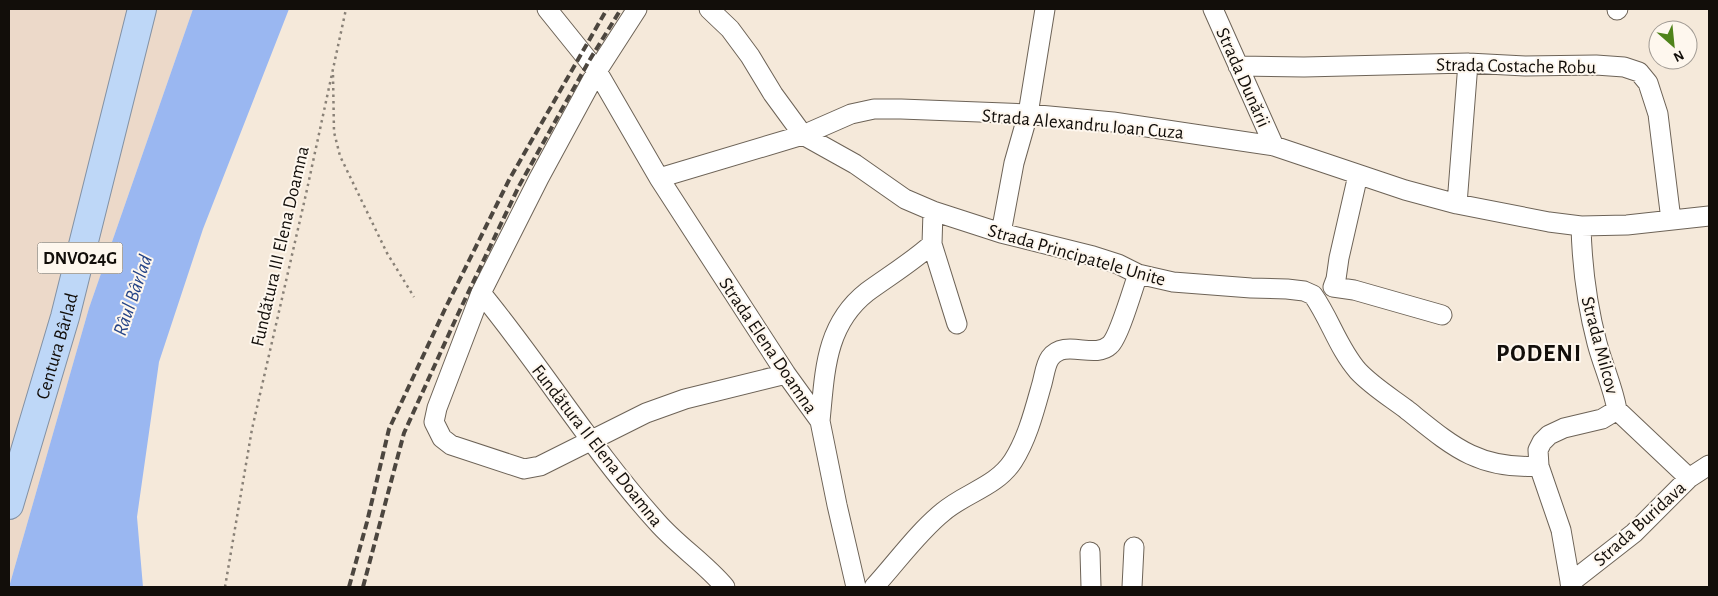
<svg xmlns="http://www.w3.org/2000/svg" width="1718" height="596" viewBox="0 0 1718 596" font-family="'Alegreya Sans',sans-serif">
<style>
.industrial{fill:#ecd9c9}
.water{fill:#9ab7f1}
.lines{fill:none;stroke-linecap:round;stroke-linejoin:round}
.minor-casing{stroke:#6d6357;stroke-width:21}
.highway-casing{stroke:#8291a4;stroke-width:30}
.path{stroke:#898177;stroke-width:2.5;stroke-dasharray:2.5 4;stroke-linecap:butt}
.minor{stroke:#fff;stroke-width:19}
.highway{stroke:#bed7f7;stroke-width:28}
.rail{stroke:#4c463f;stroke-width:4;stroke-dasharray:8 4;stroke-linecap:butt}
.labels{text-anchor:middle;stroke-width:4;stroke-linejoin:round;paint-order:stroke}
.shield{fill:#fef7ee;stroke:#59544e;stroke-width:1}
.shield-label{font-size:18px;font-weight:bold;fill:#120e0a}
.street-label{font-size:19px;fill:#120e0a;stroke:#fef7ee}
.water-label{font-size:20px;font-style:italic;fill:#254487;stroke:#fef7ee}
.district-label{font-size:24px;font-weight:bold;letter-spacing:1px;fill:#120e0a;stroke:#fef7ee}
</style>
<rect width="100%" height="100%" fill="#f5e9da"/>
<!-- industrial -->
<path class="industrial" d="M 9,9 L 193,9 L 89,308 L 9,587 Z"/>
<!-- water -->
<path class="water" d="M 193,9 L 289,9 L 203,229 L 159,362 L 137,517 L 143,587 L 9,587 L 89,308 Z"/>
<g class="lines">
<defs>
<path id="minor" d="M 547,9 L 597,71 L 659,178 L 803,135 L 851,114 L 874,109 L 901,109 L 1028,114 L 1113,122 L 1274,146 L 1405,190 L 1457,204 L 1549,222 L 1581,226 L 1627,225 L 1709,216
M 637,9 L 597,71 L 539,178 L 481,293 L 437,408 L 434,422 L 442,438 L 451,445 L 524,469 L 540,466 L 646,413 L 685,399 L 786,374
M 709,9 L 730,29 L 750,56 L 773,94 L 803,135 L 855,164 L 905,199 L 933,211 L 1001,233 L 1093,256 L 1118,264 L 1138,274 L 1173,282 L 1251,288 L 1287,289 L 1304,291 L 1313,295 C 1330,319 1338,348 1358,371 C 1372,386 1390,397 1406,409 C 1451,445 1477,470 1539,466
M 1213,9 L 1274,146
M 1617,10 L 1618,9
M 1238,66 L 1304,67 L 1468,63 L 1525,66 L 1596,65 L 1624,67 L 1639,72 L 1648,83 L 1658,114 L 1671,220
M 1358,175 L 1339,258 L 1336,279 L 1333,287 L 1354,290 L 1442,315
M 659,178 L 786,374 L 820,421 L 837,505 L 856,587
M 1457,204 L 1468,63
M 933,211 L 932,244 L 957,324
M 1001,233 L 1014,163 L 1028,114 L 1045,9
M 481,293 C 542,367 592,450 657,522 C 678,546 705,563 725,587
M 1617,410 L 1689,478
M 820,421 C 825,372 825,325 867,292 C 889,276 912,262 932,244
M 1090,552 L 1091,587
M 1570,583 L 1634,533 L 1689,478 L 1709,465
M 874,587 C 896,563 918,532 943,512 C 965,493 996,487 1013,461 C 1027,439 1034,412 1041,387 C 1044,378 1045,365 1050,358 C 1065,338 1094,360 1110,345 C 1119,337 1133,288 1138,274
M 1132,587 L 1134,547
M 1571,587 L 1561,530 L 1539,466 L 1538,450 L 1542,442 L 1549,435 L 1564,428 L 1602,419 L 1617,410 C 1613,387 1603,366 1597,343 C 1587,305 1582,266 1581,226"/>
<g id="highway">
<path id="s1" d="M 9,505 L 65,317 L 142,9"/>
</g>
</defs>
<!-- minor casing -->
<use href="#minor" class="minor-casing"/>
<!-- highway casing -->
<use href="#highway" class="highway-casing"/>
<!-- path -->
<path class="path" d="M 333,75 L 334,132 L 340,156 L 387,253 L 414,297
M 225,587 L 252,429 L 306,194 L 346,9"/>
<!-- minor -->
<use href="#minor" class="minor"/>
<!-- highway -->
<use href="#highway" class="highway"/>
<!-- rail -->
<path class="rail" d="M 349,587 L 367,522 L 389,429 L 445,309 L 509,180 L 607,9
M 363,587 L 404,433 L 458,314 L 519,186 L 589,61 L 621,9"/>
</g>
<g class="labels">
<!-- shield labels -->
<rect class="shield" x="37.5" y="242.5" width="85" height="31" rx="4"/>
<g class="shield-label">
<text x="80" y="264">DNVO24G</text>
</g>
<!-- street labels -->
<g class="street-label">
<text transform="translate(1516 65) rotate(1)" y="7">Strada Costache Robu</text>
<text transform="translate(1244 77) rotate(66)" y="7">Strada Dunării</text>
<text transform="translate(1083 123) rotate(5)" y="7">Strada Alexandru Ioan Cuza</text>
<text transform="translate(279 246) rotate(-77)" y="7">Fundătura III Elena Doamna</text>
<text transform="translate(1077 254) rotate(16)" y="7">Strada Principatele Unite</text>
<text dy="7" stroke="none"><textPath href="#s1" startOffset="166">Centura Bârlad</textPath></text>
<text transform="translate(769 345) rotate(56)" y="7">Strada Elena Doamna</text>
<text transform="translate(1601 345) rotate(75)" y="7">Strada Milcov</text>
<text transform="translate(598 445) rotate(52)" y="7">Fundătura II Elena Doamna</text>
<text transform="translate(1639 523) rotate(-42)" y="7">Strada Buridava</text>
</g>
<!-- water labels -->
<g class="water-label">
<text transform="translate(132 295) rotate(-71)" y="7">Râul Bârlad</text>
</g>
<!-- district labels -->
<g class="district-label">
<text x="1539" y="361">PODENI</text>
</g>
</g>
<!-- border -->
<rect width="1718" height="596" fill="none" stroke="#120e0a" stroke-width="20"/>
<!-- north arrow -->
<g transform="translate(1673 45) rotate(153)"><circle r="24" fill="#fef7ee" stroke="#a09a93"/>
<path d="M0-4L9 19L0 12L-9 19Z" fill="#4f831a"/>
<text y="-8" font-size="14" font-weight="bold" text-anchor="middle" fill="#120e0a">N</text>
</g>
</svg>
